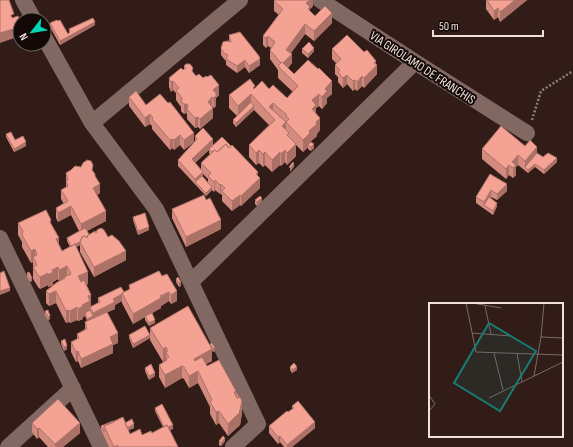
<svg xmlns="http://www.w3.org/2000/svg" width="573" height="447" viewBox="0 0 573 447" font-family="'Sofia Sans Condensed',sans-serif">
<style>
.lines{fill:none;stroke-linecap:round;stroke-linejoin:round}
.path{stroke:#917f7b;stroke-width:2.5;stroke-dasharray:2 2;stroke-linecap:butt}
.street{stroke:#816863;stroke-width:16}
.wall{fill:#d28b7e;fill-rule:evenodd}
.shaded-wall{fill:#ab7167}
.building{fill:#f4a293;stroke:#ab7167;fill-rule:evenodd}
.labels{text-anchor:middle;stroke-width:4;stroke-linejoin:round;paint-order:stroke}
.street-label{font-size:13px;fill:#efe0dd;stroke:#120907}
.inset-road{fill:none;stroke:#7d6a67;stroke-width:1}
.view{fill:#1a7b74;fill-opacity:0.15;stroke:#1a7b74;stroke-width:2}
.inset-edge{fill:none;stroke:#efe0dd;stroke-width:2}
</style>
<rect width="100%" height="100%" fill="#311c18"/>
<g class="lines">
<!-- path -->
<path class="path" d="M 532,120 L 541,91 L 573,71"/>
<!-- street -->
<path class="street" d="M 23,0 L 34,20
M 320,0 L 415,62 L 527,133
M 44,37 L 92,123 L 156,209 L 258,424 L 233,447
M 92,123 L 240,0
M 0,238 L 101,447
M 191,282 L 415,62
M 8,447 L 73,388"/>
</g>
<!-- wall -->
<path class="wall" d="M 313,0 L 313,6 L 310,9 L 310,11 L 315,16 L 332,23 L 314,41 L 305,34 L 291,53 L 292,63 L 288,68 L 294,74 L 332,94 L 327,98 L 327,103 L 322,109 L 319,106 L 316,108 L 316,113 L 320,130 L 317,134 L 317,136 L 310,142 L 310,144 L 314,148 L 311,151 L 308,149 L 308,147 L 303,152 L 296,145 L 296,156 L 287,165 L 285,162 L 281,166 L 280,165 L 272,172 L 265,165 L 263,167 L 259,163 L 256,165 L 249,157 L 249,145 L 269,125 L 254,110 L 236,127 L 233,123 L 233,120 L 237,116 L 229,108 L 229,95 L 255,89 L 269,89 L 287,98 L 293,92 L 278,78 L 278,70 L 270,59 L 270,50 L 271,48 L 268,46 L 266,48 L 263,45 L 263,36 L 279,15 L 274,11 L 274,1 Z
M 486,0 L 527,0 L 500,22 L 498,17 L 494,20 L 486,9 Z
M 50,23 L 68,34 L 69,33 L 69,29 L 95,25 L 60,45 L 50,27 Z
M 229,35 L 260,65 L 249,73 L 245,67 L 237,73 L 226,65 L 226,61 L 224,59 L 221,55 L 221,48 L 229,41 Z
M 302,49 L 314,51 L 308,58 L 302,53 Z
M 332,49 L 364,52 L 376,64 L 377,74 L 364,88 L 362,86 L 357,91 L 355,89 L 353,91 L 347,84 L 343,88 L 338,82 L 338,77 L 335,74 L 335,65 L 336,63 L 332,59 Z
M 184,66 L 193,73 L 196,76 L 203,78 L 219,95 L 216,98 L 216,106 L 214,108 L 212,106 L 212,107 L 213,118 L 200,129 L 198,127 L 195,128 L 187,119 L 187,113 L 184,114 L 181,111 L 181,107 L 176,100 L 176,93 L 173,90 L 171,92 L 169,87 L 169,78 L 184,69 Z
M 129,97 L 146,105 L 194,142 L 184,150 L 180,145 L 174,150 L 173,148 L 170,150 L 152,129 L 152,126 L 150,124 L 145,127 L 129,106 Z
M 6,134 L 15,140 L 26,146 L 14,152 L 6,137 Z
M 195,136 L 213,145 L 258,176 L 260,188 L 241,206 L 240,205 L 232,211 L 222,201 L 222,195 L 221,194 L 220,194 L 215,190 L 214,192 L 212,190 L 206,196 L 178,166 L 178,160 L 195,142 ZM 209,150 L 209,153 L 210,154 L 201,163 L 201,170 L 195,163 ZM 203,174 L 208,179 L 208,183 L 203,177 Z
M 525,146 L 543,157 L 557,162 L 544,174 L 535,167 L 528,173 L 518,165 L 516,167 L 516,175 L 513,178 L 509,175 L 506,179 L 482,159 L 482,149 Z
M 93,172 L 100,193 L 97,195 L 106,221 L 87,231 L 89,234 L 96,233 L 108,237 L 126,260 L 94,277 L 80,252 L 80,245 L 76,247 L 88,284 L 86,285 L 91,307 L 98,303 L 98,298 L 124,292 L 129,290 L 129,285 L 159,271 L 177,301 L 171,304 L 169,301 L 161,306 L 161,308 L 152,313 L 155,323 L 149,326 L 145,320 L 145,317 L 133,324 L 122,303 L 122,301 L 115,305 L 115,309 L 107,312 L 118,343 L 113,345 L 113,353 L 81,368 L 78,361 L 76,362 L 71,352 L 71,342 L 77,339 L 77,334 L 85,329 L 85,322 L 87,321 L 85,316 L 83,317 L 83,319 L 78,321 L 77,320 L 70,323 L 69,322 L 66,323 L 56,303 L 49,306 L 46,303 L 46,291 L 59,281 L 58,279 L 53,282 L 53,285 L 48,287 L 48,285 L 40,289 L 38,287 L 33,279 L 33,262 L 31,263 L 22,247 L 22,242 L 18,235 L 18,223 L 51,224 L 59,245 L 62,251 L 70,247 L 67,241 L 67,238 L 79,231 L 71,215 L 58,222 L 56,218 L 56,208 L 64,204 L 61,199 L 61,190 L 66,187 L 66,173 Z
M 490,174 L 507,191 L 497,200 L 491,197 L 491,198 L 497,206 L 493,215 L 476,203 L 476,197 Z
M 206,200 L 221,229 L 186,247 L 172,218 L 172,209 Z
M 255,200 L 262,201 L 257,206 L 255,204 Z
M 133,217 L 149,230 L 138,235 L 133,220 Z
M 27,273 L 32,281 L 30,282 L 27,277 Z
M 176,279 L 181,286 L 179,287 L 176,282 Z
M 45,311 L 50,319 L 48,320 L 45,315 Z
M 150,328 L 210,346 L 210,344 L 215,351 L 213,352 L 212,350 L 212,361 L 206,364 L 207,366 L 236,392 L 242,413 L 240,425 L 228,436 L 219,423 L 216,425 L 210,414 L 210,407 L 198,383 L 189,388 L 184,379 L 182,378 L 165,388 L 159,377 L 159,365 L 166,360 L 166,359 L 163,362 L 150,340 Z
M 129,335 L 150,338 L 133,348 L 129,338 Z
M 61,341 L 67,349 L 64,351 L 61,344 Z
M 290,367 L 297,370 L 292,373 L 290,370 Z
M 145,368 L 155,376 L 149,380 L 145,371 Z
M 292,406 L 315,428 L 292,447 L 284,447 L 280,442 L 278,444 L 269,433 L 269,426 L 292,409 Z
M 155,408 L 173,429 L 170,430 L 178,447 L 109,447 L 101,430 L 101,426 L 114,422 L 125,423 L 134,428 L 128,430 L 130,434 L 142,435 L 152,433 L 163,427 L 155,411 Z
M 32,423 L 80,433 L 63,447 L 48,447 L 39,437 L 37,439 L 32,432 Z
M 219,441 L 225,441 L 221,446 L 219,445 Z"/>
<!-- shaded-wall -->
<path class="shaded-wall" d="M 310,0 L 313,0 L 313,6 L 310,9 L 310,17 L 306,3 Z
M 515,0 L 527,0 L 500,22 L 500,12 Z
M 498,8 L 498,17 L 494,20 L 494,11 Z
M 332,13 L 332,23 L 314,41 L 314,31 Z
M 95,22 L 95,25 L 60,45 L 60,41 Z
M 305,24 L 305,34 L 286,59 L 286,50 Z
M 20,27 L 20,36 L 0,43 L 0,33 Z
M 268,36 L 268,46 L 266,48 L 266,38 Z
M 314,48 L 314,51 L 308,58 L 308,54 Z
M 292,54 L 292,63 L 284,71 L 281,64 Z
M 260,59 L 260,65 L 249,73 L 249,66 Z
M 245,60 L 245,67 L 237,73 L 237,66 Z
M 376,61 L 376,66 L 377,65 L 377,74 L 364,88 L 364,78 Z
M 347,75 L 347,84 L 343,88 L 343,78 Z
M 362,76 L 362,86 L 357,91 L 357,82 Z
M 355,80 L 355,89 L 353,91 L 353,81 Z
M 173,81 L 173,90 L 171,92 L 171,82 Z
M 332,81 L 332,94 L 327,98 L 327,103 L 322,109 L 322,97 L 325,89 Z
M 219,85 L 219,95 L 216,98 L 216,106 L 214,108 L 213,90 Z
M 251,94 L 251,106 L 238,118 L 238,106 Z
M 319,94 L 319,106 L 316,108 L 316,117 L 312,121 L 312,100 Z
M 212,97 L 212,106 L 208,112 L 208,102 Z
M 273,103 L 273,115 L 269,107 Z
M 184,104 L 187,104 L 187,113 L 184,114 Z
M 254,106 L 254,110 L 236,127 L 236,123 Z
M 213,108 L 213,118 L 200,129 L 200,119 Z
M 150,114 L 150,124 L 145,127 L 145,118 Z
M 198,117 L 198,127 L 195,128 L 195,118 Z
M 320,118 L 320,130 L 317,134 L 317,136 L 310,142 L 310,145 L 308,145 L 308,147 L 303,152 L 303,140 L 309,131 Z
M 286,122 L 286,135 L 282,126 Z
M 194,133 L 194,142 L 184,150 L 184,140 Z
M 180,135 L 180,145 L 174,150 L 174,140 Z
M 173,139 L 173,148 L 170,150 L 170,140 Z
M 213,139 L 213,146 L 192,166 L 192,159 Z
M 26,142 L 26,146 L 14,152 L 14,149 Z
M 296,144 L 296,156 L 287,165 L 287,153 Z
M 314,144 L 314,148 L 311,151 L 311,147 Z
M 537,147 L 537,156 L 525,167 L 525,171 L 525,161 Z
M 259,150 L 259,163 L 256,165 L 256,153 Z
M 285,150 L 285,162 L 281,166 L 281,154 Z
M 265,152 L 265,165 L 263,167 L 263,154 Z
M 280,152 L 280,165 L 272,172 L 272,160 Z
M 518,155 L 518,165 L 516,167 L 516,175 L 513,178 L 513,168 L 512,162 Z
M 557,158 L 557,162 L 544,174 L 544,170 Z
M 294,164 L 294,167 L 290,172 L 290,168 Z
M 535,164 L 535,167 L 528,173 L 528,170 Z
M 509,165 L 509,175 L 506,179 L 506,169 Z
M 203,172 L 203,178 L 195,182 L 195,179 Z
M 258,172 L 258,180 L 260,178 L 260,188 L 241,206 L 241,196 L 256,174 Z
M 215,180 L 215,190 L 214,192 L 214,182 Z
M 100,184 L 100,193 L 93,197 L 93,188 Z
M 221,184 L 221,194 L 220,194 L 220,185 Z
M 507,184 L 507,191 L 497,200 L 497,194 Z
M 212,187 L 212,190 L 206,196 L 206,193 Z
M 491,190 L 491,197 L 486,206 L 484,205 L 484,208 L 484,202 Z
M 240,195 L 240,205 L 232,211 L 232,201 Z
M 262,198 L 262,201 L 257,206 L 257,202 Z
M 497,203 L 497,206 L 493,215 L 493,211 Z
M 71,206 L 71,215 L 58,222 L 58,213 Z
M 106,211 L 106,221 L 81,234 L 81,224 Z
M 221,220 L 221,229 L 186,247 L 186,237 Z
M 149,227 L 149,230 L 138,235 L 138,231 Z
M 59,238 L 59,250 L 56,239 Z
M 87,238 L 80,242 L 80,245 L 72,250 L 72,246 Z
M 35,249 L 35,261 L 33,257 L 33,262 L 31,263 L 31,251 Z
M 126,251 L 126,260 L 94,277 L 94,267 Z
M 67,266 L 67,278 L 64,277 L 64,279 L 59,282 L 59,270 Z
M 58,267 L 58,279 L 53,282 L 53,285 L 48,287 L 48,275 L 52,270 Z
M 88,272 L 88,284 L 78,288 L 78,276 Z
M 48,273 L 48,285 L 40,289 L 40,277 Z
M 32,278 L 32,281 L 30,282 L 30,279 Z
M 181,282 L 181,286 L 179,287 L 179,283 Z
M 10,288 L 10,291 L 0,295 L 0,291 Z
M 56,291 L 56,303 L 49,306 L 49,294 Z
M 177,291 L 177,301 L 171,304 L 171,295 Z
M 169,292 L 169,301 L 161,306 L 161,308 L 133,324 L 133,314 Z
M 122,294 L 122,301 L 115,305 L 115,309 L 87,322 L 87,319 L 93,316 L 93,313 L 113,299 Z
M 91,295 L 91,307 L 90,308 L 90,313 L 85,313 L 85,316 L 83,317 L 83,319 L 78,321 L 78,309 L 88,296 Z
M 77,307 L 77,320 L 70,323 L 70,311 Z
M 69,310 L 69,322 L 66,323 L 66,311 Z
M 50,316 L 50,319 L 48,320 L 48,317 Z
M 155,320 L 155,323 L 149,326 L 149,323 Z
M 118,333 L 118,343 L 113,345 L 113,353 L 81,368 L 81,359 L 110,337 Z
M 150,335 L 150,338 L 133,348 L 133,344 Z
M 67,346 L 67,349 L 64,351 L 64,347 Z
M 166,347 L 166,359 L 163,362 L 163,349 Z
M 215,348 L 215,351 L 213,352 L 213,349 Z
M 212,349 L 212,361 L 194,371 L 194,359 Z
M 78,351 L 78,361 L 76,362 L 76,352 Z
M 182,366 L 182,378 L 165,388 L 165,375 Z
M 297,367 L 297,370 L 292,373 L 292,370 Z
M 198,371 L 198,383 L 189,388 L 189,376 Z
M 155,373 L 155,376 L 149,380 L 149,376 Z
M 242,401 L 242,413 L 240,425 L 228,436 L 228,424 L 239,411 Z
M 219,411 L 219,423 L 216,425 L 216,412 Z
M 315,422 L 315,428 L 292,447 L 287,447 L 287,445 Z
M 80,423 L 80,433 L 63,447 L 55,447 L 55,444 Z
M 134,424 L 134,428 L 125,432 L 125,429 Z
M 173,425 L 173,429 L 165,432 L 165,429 Z
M 39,428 L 39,437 L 37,439 L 37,429 Z
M 280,436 L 280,442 L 278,444 L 278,437 Z
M 225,438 L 225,441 L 221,446 L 221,443 Z"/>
<!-- building -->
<path class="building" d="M 0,0 L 9,0 L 14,14 L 11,15 L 12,18 L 18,16 L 20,22 L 20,27 L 0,33 Z
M 275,0 L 310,0 L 306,3 L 310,7 L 308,9 L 315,16 L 325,6 L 332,13 L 314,31 L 305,24 L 286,50 L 292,54 L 283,63 L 282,62 L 281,63 L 270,50 L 275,42 L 268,36 L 266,38 L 263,36 L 283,9 L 274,1 Z
M 487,0 L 515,0 L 500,12 L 498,8 L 494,11 Z
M 93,18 L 95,22 L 60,41 L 50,23 L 57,20 L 58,21 L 60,20 L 68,34 L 70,32 L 69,29 Z
M 240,32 L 259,56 L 260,59 L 249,66 L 245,60 L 237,66 L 226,59 L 228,55 L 224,53 L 221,48 L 223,42 L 227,41 L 231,42 L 229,35 Z
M 347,35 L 364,52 L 367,50 L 376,61 L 374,63 L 377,65 L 364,78 L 362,76 L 357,82 L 355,80 L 353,81 L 347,75 L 343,78 L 338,72 L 340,70 L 335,65 L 341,59 L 332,49 Z
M 309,42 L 314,48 L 308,54 L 302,49 Z
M 308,60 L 318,69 L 319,68 L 332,81 L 325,89 L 327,91 L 322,97 L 319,94 L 312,100 L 316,105 L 312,109 L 320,118 L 316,122 L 317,124 L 309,131 L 310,133 L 303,140 L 286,122 L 282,126 L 289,133 L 287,135 L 296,144 L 287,153 L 285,150 L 281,154 L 280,152 L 272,160 L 265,152 L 263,154 L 259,150 L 256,153 L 249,145 L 275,120 L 251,94 L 238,106 L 229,95 L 250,79 L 255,86 L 253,88 L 254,89 L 262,81 L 269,89 L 273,85 L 287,98 L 298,86 L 278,66 L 282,62 L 294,74 ZM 273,103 L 287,115 L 286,116 L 289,119 L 286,122 L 269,107 Z
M 186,64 L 190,64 L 193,68 L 192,71 L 196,76 L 199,74 L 203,78 L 206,76 L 207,77 L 211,75 L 219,85 L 213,90 L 216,93 L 216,96 L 214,98 L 212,97 L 208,102 L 213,108 L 200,119 L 198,117 L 195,118 L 187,109 L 188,106 L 187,104 L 184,104 L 181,102 L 182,98 L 176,90 L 179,88 L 173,81 L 171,82 L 169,78 L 181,68 L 183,70 L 186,68 L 184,66 Z
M 136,91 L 146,105 L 160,94 L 168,103 L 170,102 L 194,133 L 184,140 L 180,135 L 174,140 L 173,139 L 170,140 L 152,119 L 153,118 L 150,114 L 145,118 L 129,97 Z
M 251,102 L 254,106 L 236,123 L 233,120 Z
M 501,126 L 525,146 L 530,140 L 537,147 L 525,161 L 518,155 L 512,162 L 516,165 L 513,168 L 509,165 L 506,169 L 482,149 Z
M 203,128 L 213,139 L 192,159 L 203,172 L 195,179 L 178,160 L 197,139 L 195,136 Z
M 11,132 L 15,140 L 23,136 L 26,142 L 14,149 L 6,134 Z
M 222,137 L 231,146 L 229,148 L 226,144 L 217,152 L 215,150 L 212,152 L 209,149 Z
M 311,142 L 314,144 L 311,147 L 308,145 Z
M 226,144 L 229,148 L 232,145 L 258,172 L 256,174 L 260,178 L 241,196 L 240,195 L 232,201 L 222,191 L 225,188 L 221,184 L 220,185 L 215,180 L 214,182 L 208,176 L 211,173 L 201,163 L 215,150 L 217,152 Z
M 537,153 L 543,157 L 548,153 L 557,158 L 544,170 L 535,164 L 528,170 L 525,167 Z
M 87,160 L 91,161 L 93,165 L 92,170 L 95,174 L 95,176 L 100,184 L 93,188 L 106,211 L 81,224 L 71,206 L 58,213 L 56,208 L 68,201 L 61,190 L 68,186 L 66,181 L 68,180 L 66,173 L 71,170 L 75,166 L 81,167 L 83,163 Z
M 293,162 L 294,164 L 290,168 L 289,167 Z
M 490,174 L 507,184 L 497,194 L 491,190 L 484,202 L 476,197 Z
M 202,176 L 212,187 L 206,193 L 195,182 Z
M 204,195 L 206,200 L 210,198 L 221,220 L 186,237 L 172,209 Z
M 260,196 L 262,198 L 257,202 L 255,200 Z
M 489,197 L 497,203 L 493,211 L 484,205 Z
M 46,210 L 51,220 L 50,222 L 59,238 L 56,239 L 62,251 L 75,244 L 88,272 L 78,276 L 81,282 L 84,280 L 91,295 L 88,296 L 90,301 L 82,305 L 83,306 L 78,309 L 77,307 L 70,311 L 69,310 L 66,311 L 56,291 L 49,294 L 46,291 L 56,283 L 65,278 L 64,277 L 71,274 L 67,266 L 59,270 L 58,267 L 52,270 L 53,272 L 48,275 L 48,273 L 40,277 L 38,275 L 33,267 L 37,265 L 33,257 L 37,255 L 35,249 L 31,251 L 22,235 L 23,231 L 18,223 Z
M 145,213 L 149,227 L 138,231 L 133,217 Z
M 85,228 L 89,234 L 87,236 L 87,238 L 85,236 L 82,237 L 80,242 L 71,246 L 67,238 Z
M 101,228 L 104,230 L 108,237 L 112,235 L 119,241 L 126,251 L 94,267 L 80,242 L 82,237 L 85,236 L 87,238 L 87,236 L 95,231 L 96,233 L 97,230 Z
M 4,271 L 10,288 L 0,291 L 0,273 Z
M 159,271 L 162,276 L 167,274 L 177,291 L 171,295 L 169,292 L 160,296 L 161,298 L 133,314 L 122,293 L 130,289 L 129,285 Z
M 29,272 L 32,278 L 30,279 L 27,273 Z
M 178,277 L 181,282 L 179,283 L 176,279 Z
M 121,287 L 124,292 L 122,293 L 122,294 L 113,299 L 115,302 L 93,313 L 90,307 L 100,302 L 98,298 Z
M 188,306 L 212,349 L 194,359 L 195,361 L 202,357 L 207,366 L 219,360 L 236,391 L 234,392 L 237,398 L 240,397 L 242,401 L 240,410 L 239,411 L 240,412 L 228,424 L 219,411 L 216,412 L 210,402 L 212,400 L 198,371 L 189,376 L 184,367 L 182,366 L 165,375 L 159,365 L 167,360 L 166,358 L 169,357 L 166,352 L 168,351 L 166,347 L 163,349 L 150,328 Z
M 48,310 L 50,316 L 48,317 L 45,311 Z
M 90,310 L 93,316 L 87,319 L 85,313 Z
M 107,312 L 118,333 L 110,337 L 113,344 L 81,359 L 78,351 L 76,352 L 71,342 L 79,338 L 77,334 L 87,329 L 85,322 Z
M 152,313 L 155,320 L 149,323 L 145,316 Z
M 145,326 L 150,335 L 133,344 L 129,335 Z
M 65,339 L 67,346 L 64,347 L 61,341 Z
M 212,343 L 215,348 L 213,349 L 210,344 Z
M 294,363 L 297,367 L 292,370 L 290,367 Z
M 151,364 L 155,373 L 149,376 L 145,368 Z
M 236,392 L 239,397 L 237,398 L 236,396 Z
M 58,399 L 80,423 L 55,444 L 39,428 L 37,429 L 32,423 Z
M 298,401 L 315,422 L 287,445 L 280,436 L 278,437 L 269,426 L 287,411 L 288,412 L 294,408 L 292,406 Z
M 162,404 L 173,425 L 168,427 L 167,425 L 164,427 L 155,408 Z
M 123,417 L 130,434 L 140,429 L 142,435 L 151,431 L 152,433 L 167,425 L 178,447 L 117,447 L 118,445 L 114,447 L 104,426 Z
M 132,419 L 134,424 L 127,428 L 125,423 Z
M 113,421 L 114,422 L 104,426 L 104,432 L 101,426 Z
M 223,436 L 225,438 L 221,443 L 219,441 Z"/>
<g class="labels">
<!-- street labels -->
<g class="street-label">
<text transform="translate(423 67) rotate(33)" y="5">VIA GIROLAMO DE FRANCHIS</text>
</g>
</g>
<!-- overview -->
<g transform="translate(429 303)">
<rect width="134" height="134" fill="#311c18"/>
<path class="inset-road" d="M 37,0 L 47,49 L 134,52M 43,0 L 72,5M 56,3 L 62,31M 43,30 L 82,33M 112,34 L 134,35M 65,50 L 74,87M 88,50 L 93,79M 105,73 L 112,34 L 115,0M 0,92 L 6,101 L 0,108M 60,95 L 134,59"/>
<path class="view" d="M 60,20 L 107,48 L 71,108 L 25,80 Z"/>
<rect width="134" height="134" class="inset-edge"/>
</g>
<!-- north arrow -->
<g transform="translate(32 32) rotate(239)"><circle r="19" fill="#120907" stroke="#6a5f5d"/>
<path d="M0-3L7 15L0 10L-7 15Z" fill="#03d5b6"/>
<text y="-6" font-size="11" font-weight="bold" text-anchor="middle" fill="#efe0dd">N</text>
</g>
<!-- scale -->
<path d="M433 30v6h110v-6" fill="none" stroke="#efe0dd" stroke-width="2"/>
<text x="439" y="30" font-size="12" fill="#efe0dd" stroke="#120907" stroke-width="3" paint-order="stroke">50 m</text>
</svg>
